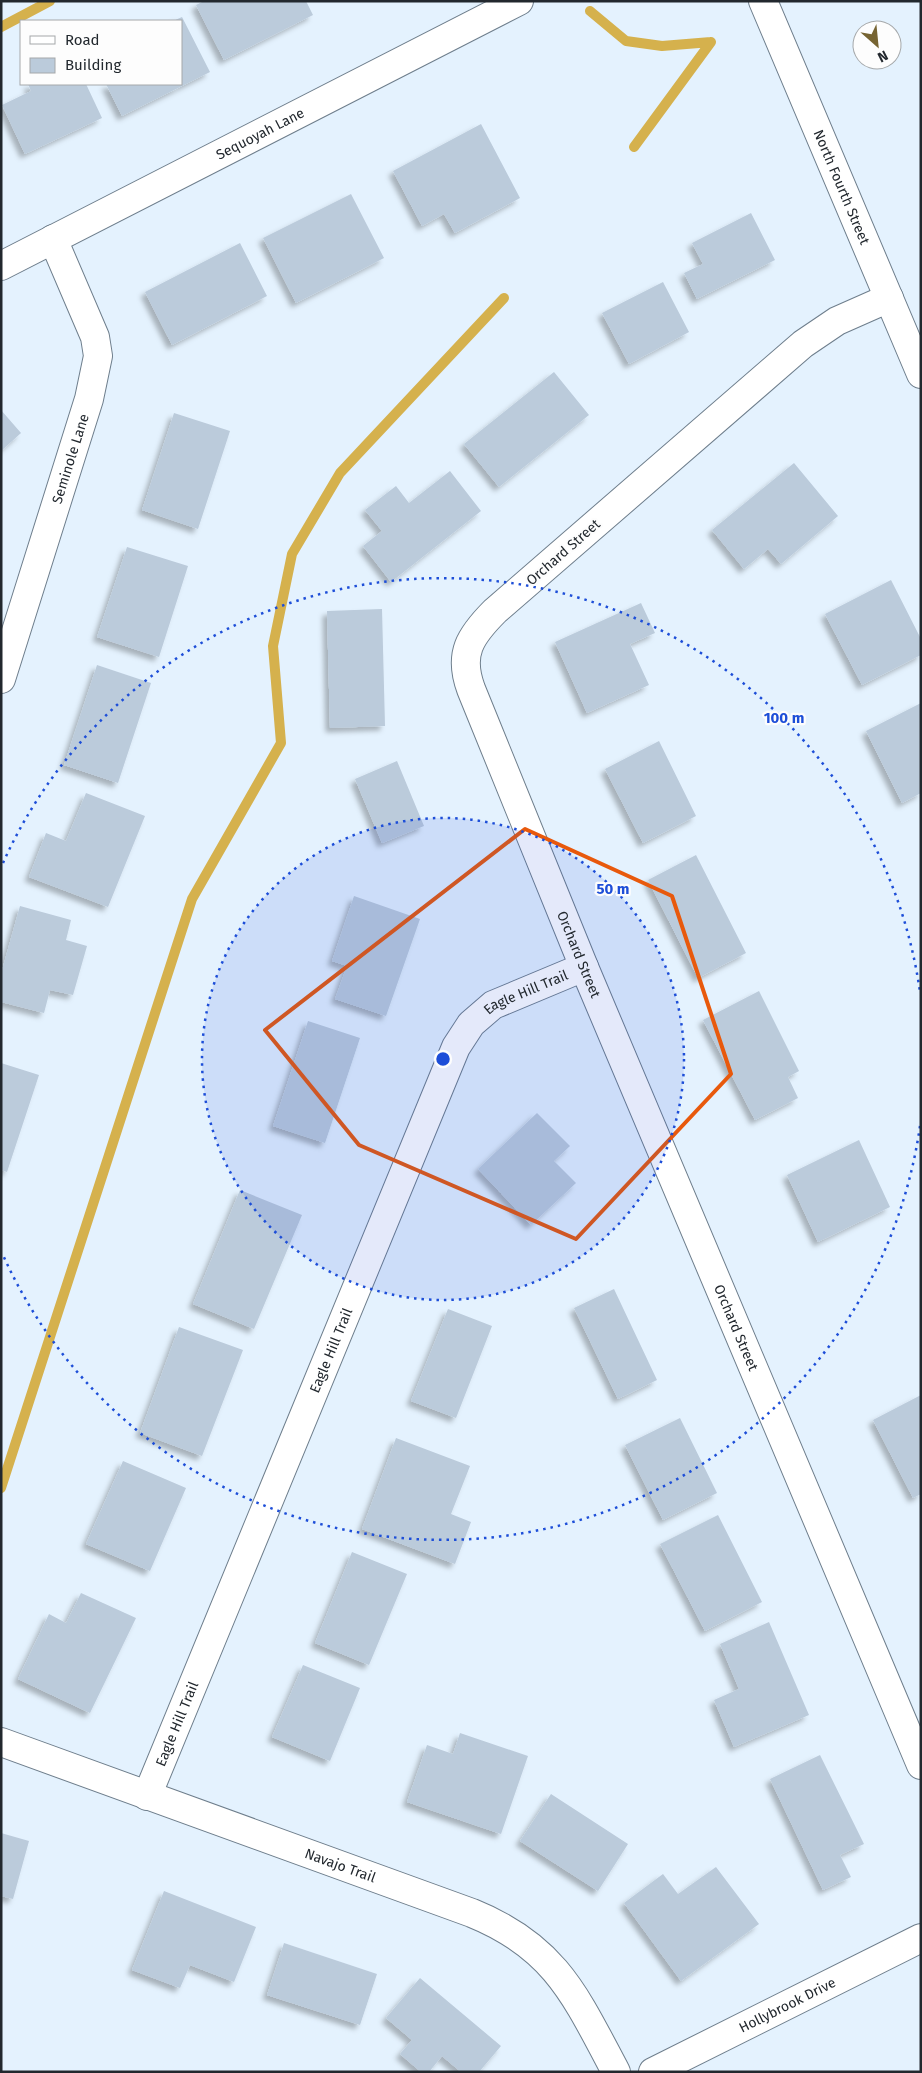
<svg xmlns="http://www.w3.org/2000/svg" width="922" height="2073" viewBox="0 0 922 2073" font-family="'Fira Sans',sans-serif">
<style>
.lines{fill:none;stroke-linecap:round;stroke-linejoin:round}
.stream{stroke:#d5b14d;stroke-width:10}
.building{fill:#bbcbdb;filter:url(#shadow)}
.minor-casing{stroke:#6e7e8c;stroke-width:30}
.secondary-casing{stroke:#6e7e8c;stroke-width:30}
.minor{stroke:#fff;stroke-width:28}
.secondary{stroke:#fff;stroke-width:28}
.marked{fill:none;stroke:#e8590c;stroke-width:4;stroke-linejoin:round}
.ring{fill:none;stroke:#1d4ed8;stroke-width:2.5;stroke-dasharray:2.5 5}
.labels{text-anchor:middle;stroke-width:4.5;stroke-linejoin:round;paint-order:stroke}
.street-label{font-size:14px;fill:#22282e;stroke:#fdfdfd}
.centre{fill:#1d4ed8;stroke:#fdfdfd;stroke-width:2.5}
.ring-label{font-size:15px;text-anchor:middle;font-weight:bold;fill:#1d4ed8;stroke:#fdfdfd;stroke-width:4.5;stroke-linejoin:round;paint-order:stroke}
</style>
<defs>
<filter id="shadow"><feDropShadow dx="-4.5" dy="4.5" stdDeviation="2.5" flood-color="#0004"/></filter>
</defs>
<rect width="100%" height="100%" fill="#e4f2fe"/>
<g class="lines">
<!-- stream -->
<path class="stream" d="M 590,11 L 626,41 L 662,46 L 711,42
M 1,27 L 50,1
M 634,147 L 711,42
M 1,1488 L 192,899 L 281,743 L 273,646 L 292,554 L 340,473 L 504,298"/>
</g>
<!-- building -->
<path class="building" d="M 204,1 L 306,1 L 313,15 L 224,60 L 196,5 Z
M 182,17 L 210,72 L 122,116 L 106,84 L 181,84 L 181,21 L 173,21 Z
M 28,84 L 86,84 L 102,118 L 25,154 L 2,105 L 31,91 Z
M 481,124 L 520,198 L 455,233 L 444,214 L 422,226 L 393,171 Z
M 351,194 L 384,258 L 296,303 L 263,238 Z
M 751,213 L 775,260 L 697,299 L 684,273 L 703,264 L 692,243 Z
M 240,243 L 267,296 L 172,345 L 145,292 Z
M 663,282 L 689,332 L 629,364 L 602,313 Z
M 554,372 L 589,415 L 499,487 L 464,444 Z
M 1,410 L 21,433 L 1,451 Z
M 174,413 L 230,431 L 198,529 L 142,510 Z
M 794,463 L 838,516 L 781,564 L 768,549 L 744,569 L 712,530 Z
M 450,471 L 481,511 L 391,582 L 363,546 L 382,531 L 365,510 L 396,486 L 409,503 Z
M 127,547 L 188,566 L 159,657 L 97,637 Z
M 891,580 L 921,639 L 921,655 L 862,685 L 825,614 Z
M 641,603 L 655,633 L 630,644 L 649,685 L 587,713 L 555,642 Z
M 382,609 L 385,726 L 330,728 L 327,611 Z
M 97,665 L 151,683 L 118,783 L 64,765 Z
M 921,703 L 921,793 L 902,803 L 866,731 Z
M 659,741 L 696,816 L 643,843 L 605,769 Z
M 397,761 L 424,826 L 382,843 L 355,779 Z
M 86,793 L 145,816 L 108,907 L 29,877 L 46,833 L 66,841 Z
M 696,855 L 746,953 L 698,978 L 648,880 Z
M 354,896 L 420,919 L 386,1016 L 335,999 L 347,966 L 332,961 Z
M 20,906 L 71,920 L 66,940 L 87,946 L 73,995 L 50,990 L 44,1013 L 1,1002 L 1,974 Z
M 759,991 L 799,1071 L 788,1077 L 798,1098 L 755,1120 L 703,1020 Z
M 308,1021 L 360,1038 L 325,1143 L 273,1126 Z
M 1,1063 L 39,1075 L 7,1172 L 1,1170 Z
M 537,1113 L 570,1146 L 554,1161 L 576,1183 L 531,1225 L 478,1169 Z
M 859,1140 L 890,1207 L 818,1242 L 787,1175 Z
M 240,1190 L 302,1215 L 254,1329 L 193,1304 Z
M 614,1289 L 657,1380 L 618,1399 L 574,1308 Z
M 448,1309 L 492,1326 L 456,1418 L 411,1401 Z
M 179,1327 L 243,1350 L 202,1456 L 140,1433 Z
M 921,1395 L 921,1494 L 913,1498 L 873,1420 Z
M 680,1418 L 717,1493 L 663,1520 L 625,1445 Z
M 396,1438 L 470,1466 L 451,1514 L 471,1522 L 455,1564 L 362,1529 Z
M 123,1461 L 186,1488 L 150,1571 L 86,1544 Z
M 718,1515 L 762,1602 L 705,1631 L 660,1544 Z
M 352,1552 L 407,1574 L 369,1665 L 315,1643 Z
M 81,1593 L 136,1618 L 90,1713 L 18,1679 L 49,1614 L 66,1623 Z
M 769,1622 L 809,1715 L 734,1747 L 714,1700 L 739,1689 L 720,1644 Z
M 303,1665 L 360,1688 L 330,1761 L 272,1737 Z
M 460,1733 L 528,1756 L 501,1834 L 407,1802 L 427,1745 L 453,1754 Z
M 820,1755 L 864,1844 L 840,1855 L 851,1877 L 823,1890 L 770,1779 Z
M 551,1794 L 628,1844 L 598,1891 L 520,1841 Z
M 1,1833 L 29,1841 L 13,1899 L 1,1896 Z
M 716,1867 L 759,1924 L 681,1981 L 624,1903 L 663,1874 L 678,1894 Z
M 164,1891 L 256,1927 L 234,1982 L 190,1965 L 180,1988 L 132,1970 Z
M 284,1943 L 377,1974 L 360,2025 L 267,1995 Z
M 420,1978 L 501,2046 L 479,2072 L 461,2072 L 442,2056 L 429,2072 L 421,2072 L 400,2054 L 412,2040 L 386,2018 Z"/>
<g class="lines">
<defs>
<g id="minor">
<path id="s1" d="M 1,266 L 519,1"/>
<path id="s2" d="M 889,298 L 837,321 L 803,344 L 495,611 C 470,636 458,654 471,689 L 584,967 L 921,1765"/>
<path id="s3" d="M 1,679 L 89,399 L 98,356 L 95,337 L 53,239"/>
<path id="s4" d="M 1,1742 L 472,1913 C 556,1947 576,1997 616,2072"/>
<path id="s5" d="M 147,1796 L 456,1047 L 471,1024 L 493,1005 L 584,967"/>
</g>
<g id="secondary">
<path id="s6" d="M 763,1 L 921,374"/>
<path id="s7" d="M 653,2072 L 921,1938"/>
</g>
</defs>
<!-- minor casing -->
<use href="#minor" class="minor-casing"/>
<!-- secondary casing -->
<use href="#secondary" class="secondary-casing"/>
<!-- minor -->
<use href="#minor" class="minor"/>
<!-- secondary -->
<use href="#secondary" class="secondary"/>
</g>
<!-- marked area -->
<path class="marked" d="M 525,829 L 672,896 L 731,1074 L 576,1239 L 359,1145 L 265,1030 Z"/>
<!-- distance rings -->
<circle cx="443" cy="1059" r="241" fill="#1d4ed8" fill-opacity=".12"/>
<g class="ring">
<circle cx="443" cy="1059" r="241"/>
<path d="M920 1126A482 482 0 0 1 3 1255M3 863A482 482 0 0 1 920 992"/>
</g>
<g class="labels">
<!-- street labels -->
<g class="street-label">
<text dy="5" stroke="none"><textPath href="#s1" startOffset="291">Sequoyah Lane</textPath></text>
<text dy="5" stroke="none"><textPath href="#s6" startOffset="202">North Fourth Street</textPath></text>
<text dy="5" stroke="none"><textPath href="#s3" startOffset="231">Seminole Lane</textPath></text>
<text transform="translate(563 552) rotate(-41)" y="5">Orchard Street</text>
<text dy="5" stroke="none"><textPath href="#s2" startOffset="880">Orchard Street</textPath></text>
<text dy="5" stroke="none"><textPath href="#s5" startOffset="902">Eagle Hill Trail</textPath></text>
<text dy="5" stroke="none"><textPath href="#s2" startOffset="1285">Orchard Street</textPath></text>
<text dy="5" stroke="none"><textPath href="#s5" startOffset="482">Eagle Hill Trail</textPath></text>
<text dy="5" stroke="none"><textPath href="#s5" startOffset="78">Eagle Hill Trail</textPath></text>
<text dy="5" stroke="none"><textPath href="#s4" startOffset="361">Navajo Trail</textPath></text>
<text dy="5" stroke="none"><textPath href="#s7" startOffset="150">Hollybrook Drive</textPath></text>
</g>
</g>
<circle cx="443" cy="1059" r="8" class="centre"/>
<g class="ring-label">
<text x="784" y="723">100 m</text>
<text x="613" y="894">50 m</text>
</g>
<!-- border -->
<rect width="922" height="2073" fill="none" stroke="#22282e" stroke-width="5"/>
<!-- legend -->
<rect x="20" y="20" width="162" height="65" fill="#fdfdfd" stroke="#a5a8aa"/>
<rect x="30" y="36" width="25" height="8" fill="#ffffff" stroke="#a5a8aa"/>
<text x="65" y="45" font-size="15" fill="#22282e">Road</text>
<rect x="30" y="58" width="25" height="15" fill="#bbcbdb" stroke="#a5a8aa"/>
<text x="65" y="70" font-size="15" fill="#22282e">Building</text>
<!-- north arrow -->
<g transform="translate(877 45) rotate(153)"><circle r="24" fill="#fdfdfd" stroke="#a5a8aa"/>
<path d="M0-4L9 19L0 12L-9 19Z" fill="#766432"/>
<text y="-8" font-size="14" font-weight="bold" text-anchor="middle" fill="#22282e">N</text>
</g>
</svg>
